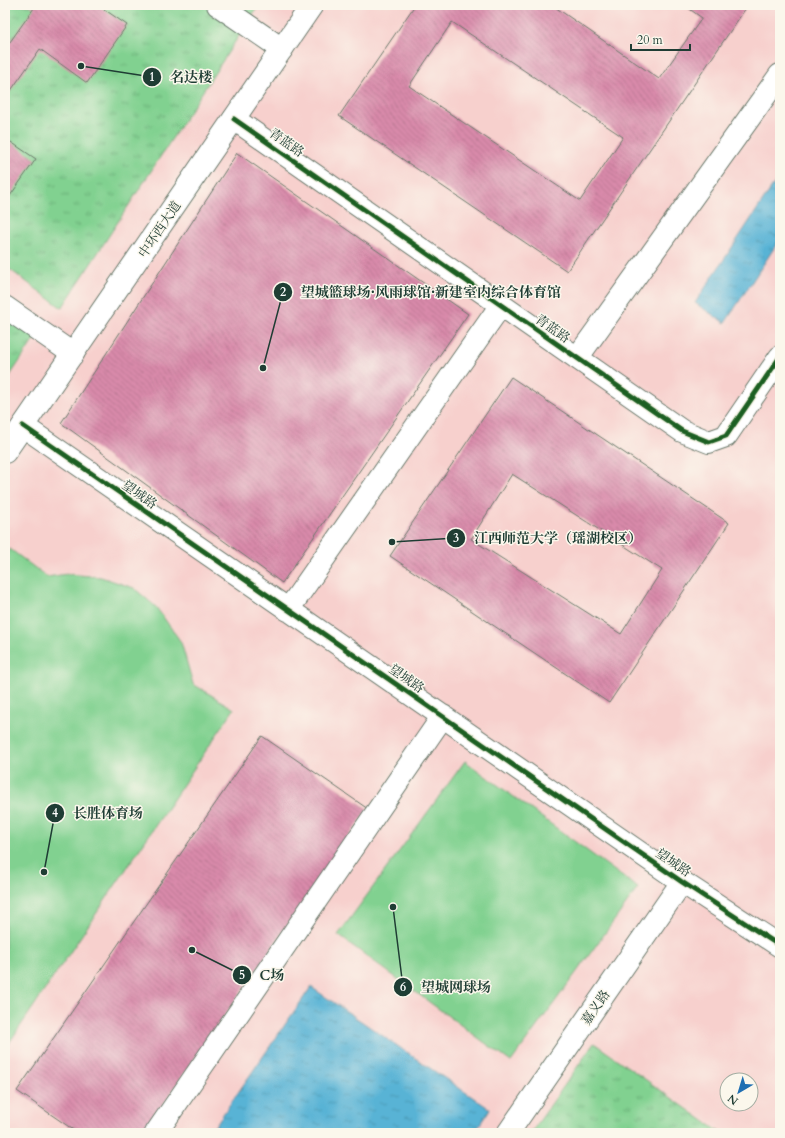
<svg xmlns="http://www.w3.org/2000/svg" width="785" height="1138" viewBox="0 0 785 1138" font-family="Cardo,'Noto Serif SC',serif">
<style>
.built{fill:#f7d0cd;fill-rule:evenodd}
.grass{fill:url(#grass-tufts);stroke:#508762}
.pitch{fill:#81d190;stroke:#508762}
.water{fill:url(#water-ripples);stroke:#3c7884}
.building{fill:url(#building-back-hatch);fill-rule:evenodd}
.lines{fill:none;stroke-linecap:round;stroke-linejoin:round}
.street-casing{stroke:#69786a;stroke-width:24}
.secondary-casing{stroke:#69786a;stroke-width:24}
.street{stroke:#fff;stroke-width:22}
.secondary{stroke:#fff;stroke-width:22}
.cycleway-casing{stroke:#fbf7ec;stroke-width:8}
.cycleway{stroke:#1b5e20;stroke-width:5}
.labels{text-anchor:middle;stroke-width:3;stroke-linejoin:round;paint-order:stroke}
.street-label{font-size:13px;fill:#1f3d34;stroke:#fbf7ec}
.leader{fill:none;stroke:#1f3d34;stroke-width:1.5}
.callout-dot{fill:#1f3d34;stroke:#fbf7ec;stroke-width:1.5}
.mark-label{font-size:12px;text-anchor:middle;font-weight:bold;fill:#fff}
.callout-label{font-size:14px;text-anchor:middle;font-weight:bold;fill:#1f3d34;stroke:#fbf7ec;stroke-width:3;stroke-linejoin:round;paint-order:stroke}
</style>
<defs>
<pattern id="grass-tufts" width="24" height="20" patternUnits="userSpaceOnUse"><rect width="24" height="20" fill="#81d190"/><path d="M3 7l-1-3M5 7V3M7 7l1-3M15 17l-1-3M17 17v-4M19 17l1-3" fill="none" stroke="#69ab76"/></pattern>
<pattern id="water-ripples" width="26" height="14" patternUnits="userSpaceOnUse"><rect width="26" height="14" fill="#58b3d5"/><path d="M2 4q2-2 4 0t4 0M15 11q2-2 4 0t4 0" fill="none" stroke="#4893ae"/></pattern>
<pattern id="building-back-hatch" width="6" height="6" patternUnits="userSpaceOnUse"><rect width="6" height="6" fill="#d98aaa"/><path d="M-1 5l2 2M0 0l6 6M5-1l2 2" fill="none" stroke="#af728b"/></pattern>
</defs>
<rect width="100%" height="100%" fill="#fbf7ec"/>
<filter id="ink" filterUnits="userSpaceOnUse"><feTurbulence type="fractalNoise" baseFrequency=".025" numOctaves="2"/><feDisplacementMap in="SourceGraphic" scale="8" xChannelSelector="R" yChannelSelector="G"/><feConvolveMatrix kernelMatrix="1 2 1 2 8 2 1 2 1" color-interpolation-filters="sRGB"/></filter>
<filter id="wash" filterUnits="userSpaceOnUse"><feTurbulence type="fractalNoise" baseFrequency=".012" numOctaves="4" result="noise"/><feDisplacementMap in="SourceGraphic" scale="16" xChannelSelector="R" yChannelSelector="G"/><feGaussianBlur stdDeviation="0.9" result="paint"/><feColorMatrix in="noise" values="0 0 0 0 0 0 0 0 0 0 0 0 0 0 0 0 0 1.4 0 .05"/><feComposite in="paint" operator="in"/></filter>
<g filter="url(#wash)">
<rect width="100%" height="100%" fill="#f3e7cd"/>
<!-- built -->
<path class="built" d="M 5,5 L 780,5 L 780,1133 L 5,1133 ZM 727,1080 L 751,1080 L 751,1104 L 727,1104 Z"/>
<!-- grass -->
<path class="grass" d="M 5,5 L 259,5 L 62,308 L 5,266 Z
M 5,307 L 40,331 L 5,383 Z
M 594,1043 L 721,1133 L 531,1133 Z"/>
<!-- pitch -->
<path class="pitch" d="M 10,549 L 47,577 L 67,574 L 101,577 L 134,588 L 156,607 L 181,642 L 193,684 L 234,709 L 5,1049 L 5,557 Z
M 465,761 L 638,888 L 511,1062 L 338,935 Z"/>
<!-- water -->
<path class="water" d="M 780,175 L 780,239 L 725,323 L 695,303 Z
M 311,987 L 490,1109 L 474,1133 L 210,1133 Z"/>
<g id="blocks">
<!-- building -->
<path class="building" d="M 30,5 L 98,5 L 127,25 L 87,83 L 40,49 L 5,99 L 5,49 L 34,8 Z
M 415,5 L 552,5 L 659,79 L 702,18 L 684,5 L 748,5 L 567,271 L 339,116 ZM 452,22 L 623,137 L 580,201 L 409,86 Z
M 5,138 L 36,159 L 5,203 Z
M 237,153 L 468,314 L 282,583 L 61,423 Z
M 511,377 L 729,523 L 609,703 L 390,556 ZM 512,474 L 662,570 L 621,634 L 471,539 Z
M 262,736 L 368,809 L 143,1133 L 78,1133 L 17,1091 Z"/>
</g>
</g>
<g filter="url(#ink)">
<use href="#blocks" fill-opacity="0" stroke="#69786a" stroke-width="1"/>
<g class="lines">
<defs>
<path id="street" d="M 218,5 L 282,49
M 234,119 L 682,431 L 709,442 L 726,436 L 780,357
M 5,307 L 73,354
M 577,358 L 780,75
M 23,426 L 682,882 L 780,946
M 288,610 L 501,305
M 156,1133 L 443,716
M 508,1133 L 682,882"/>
<path id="secondary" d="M 5,452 L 312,5"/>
</defs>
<!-- street casing -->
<use href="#street" class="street-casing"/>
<!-- secondary casing -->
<use href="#secondary" class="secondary-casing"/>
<!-- street -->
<use href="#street" class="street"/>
<!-- secondary -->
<use href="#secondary" class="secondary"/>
<defs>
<path id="cycleway" d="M 234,119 L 682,431 L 709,442 L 726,436 L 780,357
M 23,426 L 682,882 L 780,946"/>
</defs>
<!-- cycleway casing -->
<use href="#cycleway" class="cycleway-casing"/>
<!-- cycleway -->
<use href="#cycleway" class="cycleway"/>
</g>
</g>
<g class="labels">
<!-- street labels -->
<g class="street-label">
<text transform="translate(287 142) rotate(35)" y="5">青蓝路</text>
<text transform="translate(159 229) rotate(-56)" y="5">中环西大道</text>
<text transform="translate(553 328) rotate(35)" y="5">青蓝路</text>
<text transform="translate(140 494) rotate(35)" y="5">望城路</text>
<text transform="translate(407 678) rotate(35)" y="5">望城路</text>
<text transform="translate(674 862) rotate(34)" y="5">望城路</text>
<text transform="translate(595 1007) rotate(-55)" y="5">嘉义路</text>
</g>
</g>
<!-- callouts -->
<path class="leader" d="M81 66L152 77M263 368L283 292M392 542L456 538M44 872L55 813M192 950L242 975M393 907L403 987"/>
<g class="callout-dot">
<circle cx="81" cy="66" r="4"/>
<circle cx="263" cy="368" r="4"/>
<circle cx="392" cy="542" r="4"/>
<circle cx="44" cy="872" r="4"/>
<circle cx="192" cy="950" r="4"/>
<circle cx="393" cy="907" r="4"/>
<circle cx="152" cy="77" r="10"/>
<circle cx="283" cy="292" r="10"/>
<circle cx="456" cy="538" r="10"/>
<circle cx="55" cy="813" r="10"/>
<circle cx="242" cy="975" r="10"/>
<circle cx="403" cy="987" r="10"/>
</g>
<g class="mark-label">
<text x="152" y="81">1</text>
<text x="283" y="296">2</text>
<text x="456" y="542">3</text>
<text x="55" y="817">4</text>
<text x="242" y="979">5</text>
<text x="403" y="991">6</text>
</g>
<g class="callout-label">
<text x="191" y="82">名达楼</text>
<text x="431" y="297">望城篮球场·风雨球馆·新建室内综合体育馆</text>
<text x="558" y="543">江西师范大学（瑶湖校区）</text>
<text x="108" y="818">长胜体育场</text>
<text x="272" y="980">C场</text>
<text x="456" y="992">望城网球场</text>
</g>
<!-- margin -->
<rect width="785" height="1138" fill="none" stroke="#fbf7ec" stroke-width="20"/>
<!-- north arrow -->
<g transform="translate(739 1092) rotate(218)"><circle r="19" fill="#fbf7ec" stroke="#a3ada2"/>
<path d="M0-3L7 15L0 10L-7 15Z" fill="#1f6fb2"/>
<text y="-6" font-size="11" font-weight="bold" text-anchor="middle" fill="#1f3d34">N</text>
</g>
<!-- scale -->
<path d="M631 44v6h59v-6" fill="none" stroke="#1f3d34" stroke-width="2"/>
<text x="637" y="44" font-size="12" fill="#1f3d34" stroke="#fbf7ec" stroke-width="3" paint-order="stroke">20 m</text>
</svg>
